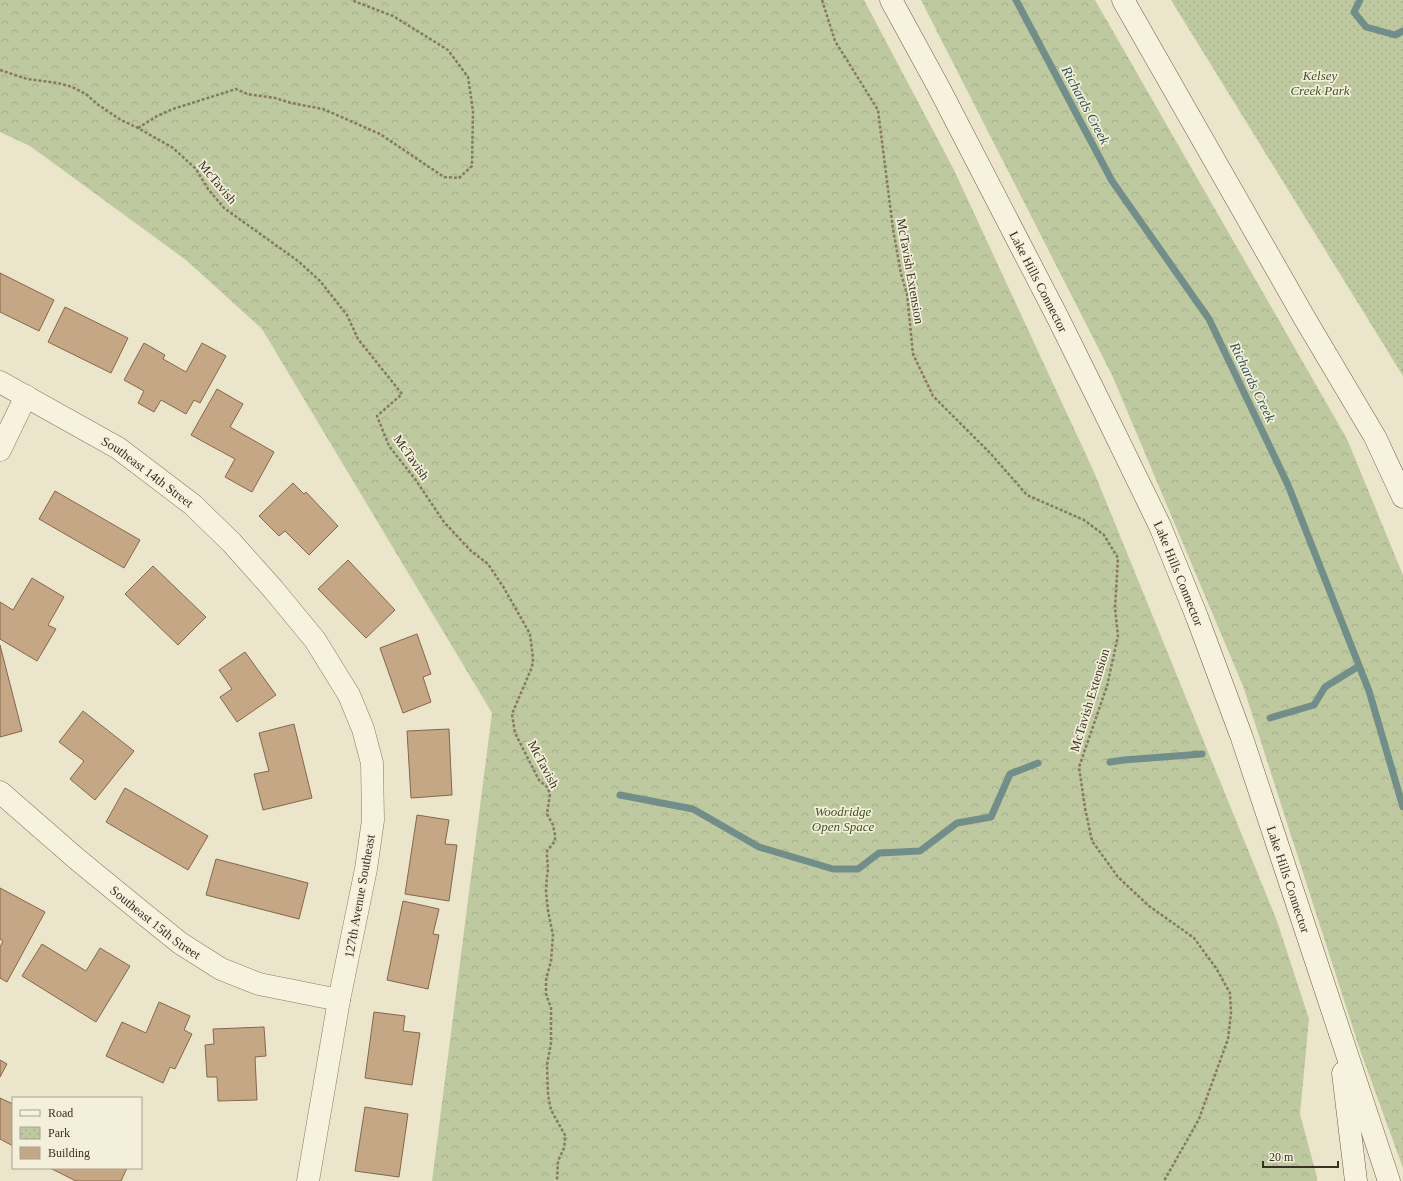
<svg xmlns="http://www.w3.org/2000/svg" width="1403" height="1181" viewBox="0 0 1403 1181" font-family="'Times New Roman',serif">
<style>
.forest{fill:url(#forest-crowns)}
.park{fill:url(#park-dots)}
.lines{fill:none;stroke-linecap:round;stroke-linejoin:round}
.stream{stroke:#728e8b;stroke-width:7}
.building{fill:#c5a785;stroke:#846749}
.street-casing{stroke:#877961;stroke-width:23}
.secondary-casing{stroke:#695b44;stroke-width:23}
.path{stroke:#877961;stroke-width:2.5;stroke-dasharray:3 2;stroke-linecap:butt}
.street{stroke:#f6f2de;stroke-width:22}
.secondary{stroke:#f6f2de;stroke-width:22}
.labels{text-anchor:middle;stroke-width:3.5;stroke-linejoin:round;paint-order:stroke}
.park-label{font-size:13px;font-style:italic;fill:#44532b;stroke:#f3efda}
.street-label{font-size:13px;fill:#393023;stroke:#f3efda}
.water-label{font-size:14px;font-style:italic;fill:#335557;stroke:#f3efda}
</style>
<defs>
<pattern id="forest-crowns" width="20" height="18" patternUnits="userSpaceOnUse"><rect width="20" height="18" fill="#bfc9a0"/><path d="M2 6a3 3 0 1 1 6 0M12 15a3 3 0 1 1 6 0" fill="none" stroke="#a5ad8a"/></pattern>
<pattern id="park-dots" width="8" height="8" patternUnits="userSpaceOnUse"><rect width="8" height="8" fill="#bfc9a0"/><path d="M2 2h.1M6 6h.1" fill="none" stroke="#a5ad8a" stroke-width="1.8" stroke-linecap="round"/></pattern>
</defs>
<rect width="100%" height="100%" fill="#ebe5cb"/>
<!-- forest -->
<path class="forest" d="M 0,0 L 864,0 L 954,170 L 1094,472 L 1277,921 L 1309,1019 L 1300,1114 L 1317,1177 L 1317,1181 L 432,1181 L 492,713 L 262,329 L 186,260 L 30,146 L 0,132 Z
M 921,0 L 1095,0 L 1347,439 L 1403,575 L 1403,1168 L 1360,1050 L 1243,686 L 1112,375 Z"/>
<!-- park -->
<path class="park" d="M 1171,0 L 1403,0 L 1403,376 Z"/>
<g class="lines">
<!-- stream -->
<path class="stream" d="M 1016,0 L 1112,181 L 1209,319 L 1288,485 L 1369,691 L 1403,807
M 1360,0 L 1354,12 L 1366,27 L 1395,35 L 1403,31
M 1270,718 L 1314,705 L 1325,687 L 1359,666
M 1110,762 L 1124,760 L 1202,754
M 620,795 L 693,809 L 759,847 L 833,869 L 858,869 L 879,853 L 920,851 L 957,823 L 991,817 L 1010,774 L 1038,763"/>
</g>
<!-- building -->
<path class="building" d="M 0,273 L 54,300 L 39,331 L 0,312 Z
M 65,307 L 128,338 L 111,373 L 48,342 Z
M 144,343 L 165,355 L 163,359 L 186,372 L 202,343 L 226,356 L 200,403 L 194,400 L 186,414 L 161,400 L 154,412 L 138,403 L 144,391 L 124,380 Z
M 217,389 L 243,404 L 230,427 L 274,452 L 252,492 L 225,477 L 235,459 L 191,435 Z
M 293,483 L 304,494 L 306,492 L 338,526 L 309,555 L 285,531 L 279,536 L 259,516 Z
M 55,491 L 140,540 L 124,568 L 39,519 Z
M 348,560 L 395,610 L 366,638 L 318,589 Z
M 153,566 L 206,617 L 178,645 L 125,594 Z
M 32,578 L 64,597 L 48,625 L 56,629 L 37,661 L 0,639 L 0,602 L 13,610 Z
M 417,634 L 431,674 L 423,677 L 431,702 L 403,713 L 380,648 Z
M 0,645 L 22,731 L 0,737 Z
M 245,652 L 276,695 L 237,722 L 220,697 L 232,689 L 219,670 Z
M 83,711 L 134,751 L 95,800 L 70,779 L 84,761 L 59,742 Z
M 294,724 L 312,798 L 263,810 L 254,774 L 269,771 L 259,733 Z
M 449,729 L 452,795 L 411,798 L 407,731 Z
M 125,788 L 208,836 L 188,870 L 106,822 Z
M 417,815 L 449,820 L 445,844 L 457,845 L 449,901 L 405,894 Z
M 216,859 L 308,883 L 299,919 L 206,895 Z
M 0,888 L 45,912 L 7,982 L 0,978 L 0,947 L 3,941 L 0,939 Z
M 403,901 L 439,909 L 433,934 L 439,935 L 428,989 L 387,980 Z
M 42,944 L 86,971 L 100,948 L 130,966 L 96,1022 L 22,976 Z
M 159,1002 L 190,1016 L 184,1030 L 192,1034 L 175,1069 L 170,1067 L 163,1083 L 106,1056 L 122,1022 L 146,1033 Z
M 374,1012 L 405,1016 L 403,1031 L 420,1033 L 412,1085 L 365,1078 Z
M 264,1027 L 266,1056 L 255,1057 L 257,1100 L 218,1101 L 217,1077 L 207,1077 L 205,1045 L 214,1044 L 213,1029 Z
M 0,1060 L 7,1064 L 0,1077 Z
M 0,1098 L 13,1104 L 13,1146 L 0,1139 Z
M 365,1107 L 408,1114 L 399,1177 L 355,1171 Z
M 50,1168 L 127,1168 L 121,1181 L 76,1181 Z"/>
<g class="lines">
<defs>
<g id="street">
<path id="s1" d="M 0,382 L 118,448 L 193,505 L 232,543 L 273,589 L 315,640 L 349,695 L 363,729 L 372,763 L 373,820 L 366,869 L 339,1000 L 308,1181"/>
<path d="M 0,450 L 26,396"/>
<path id="s2" d="M 0,792 L 78,860 L 144,914 L 180,943 L 221,969 L 259,984 L 339,1000"/>
</g>
<g id="secondary">
<path id="s3" d="M 891,0 L 939,88 L 1058,318 L 1102,407 L 1160,526 L 1197,617 L 1242,738 L 1389,1181"/>
<path d="M 1123,0 L 1305,319 L 1375,437 L 1403,497"/>
<path d="M 1343,1073 L 1356,1181"/>
</g>
</defs>
<!-- street casing -->
<use href="#street" class="street-casing"/>
<!-- secondary casing -->
<use href="#secondary" class="secondary-casing"/>
<!-- path -->
<path class="path" d="M 822,0 L 835,41 L 878,110 L 893,229 L 901,274 L 907,294 L 913,354 L 933,396 L 991,454 L 1027,495 L 1084,520 L 1104,535 L 1118,558 L 1115,608 L 1118,636 L 1107,686 L 1079,767 L 1085,808 L 1092,841 L 1118,877 L 1149,906 L 1194,938 L 1216,968 L 1230,993 L 1231,1013 L 1228,1039 L 1199,1119 L 1164,1181
M 0,70 L 27,79 L 58,83 L 72,87 L 86,94 L 97,104 L 121,120 L 138,128 L 173,148 L 196,169 L 208,189 L 224,208 L 298,261 L 320,281 L 347,315 L 358,339 L 402,394 L 377,416 L 389,446 L 415,479 L 444,522 L 471,551 L 488,564 L 504,588 L 530,634 L 533,658 L 532,667 L 512,714 L 515,733 L 539,780 L 547,787 L 550,794 L 547,814 L 553,825 L 555,835 L 555,841 L 547,851 L 547,856 L 548,869 L 547,876 L 546,891 L 548,911 L 553,935 L 551,961 L 546,980 L 546,994 L 551,1008 L 551,1043 L 547,1065 L 548,1095 L 551,1110 L 565,1135 L 565,1141 L 564,1148 L 558,1161 L 557,1181
M 138,128 L 157,116 L 173,109 L 236,89 L 247,94 L 275,98 L 291,103 L 323,109 L 380,134 L 444,177 L 459,178 L 472,166 L 473,111 L 468,77 L 448,50 L 393,16 L 351,0"/>
<!-- street -->
<use href="#street" class="street"/>
<!-- secondary -->
<use href="#secondary" class="secondary"/>
</g>
<g class="labels">
<!-- park labels -->
<g class="park-label">
<text x="1320" y="80">Kelsey<tspan x="1320" dy="15">Creek Park</tspan></text>
<text x="843" y="816">Woodridge<tspan x="843" dy="15">Open Space</tspan></text>
</g>
<!-- street labels -->
<g class="street-label">
<text transform="translate(218 182) rotate(50)" y="5">McTavish</text>
<text transform="translate(911 271) rotate(80)" y="5">McTavish Extension</text>
<text dy="5" stroke="none"><textPath href="#s3" startOffset="318">Lake Hills Connector</textPath></text>
<text transform="translate(412 457) rotate(55)" y="5">McTavish</text>
<text dy="5" stroke="none"><textPath href="#s1" startOffset="173">Southeast 14th Street</textPath></text>
<text dy="5" stroke="none"><textPath href="#s3" startOffset="642">Lake Hills Connector</textPath></text>
<text transform="translate(1089 700) rotate(-73)" y="5">McTavish Extension</text>
<text transform="translate(544 764) rotate(62)" y="5">McTavish</text>
<text dy="5" stroke="none"><textPath href="#s3" startOffset="967">Lake Hills Connector</textPath></text>
<text transform="translate(359 896) rotate(-80)" y="5">127th Avenue Southeast</text>
<text dy="5" stroke="none"><textPath href="#s2" startOffset="203">Southeast 15th Street</textPath></text>
</g>
<!-- water labels -->
<g class="water-label">
<text transform="translate(1086 105) rotate(62)" y="5">Richards Creek</text>
<text transform="translate(1253 382) rotate(64)" y="5">Richards Creek</text>
</g>
</g>
<!-- legend -->
<rect x="12" y="1097" width="130" height="72" fill="#f3efda" stroke="#a9a391"/>
<rect x="20" y="1110" width="20" height="6" fill="#f6f2de" stroke="#a9a391"/>
<text x="48" y="1117" font-size="12" fill="#393023">Road</text>
<rect x="20" y="1127" width="20" height="12" fill="url(#park-dots)" stroke="#a9a391"/>
<text x="48" y="1137" font-size="12" fill="#393023">Park</text>
<rect x="20" y="1147" width="20" height="12" fill="#c5a785" stroke="#a9a391"/>
<text x="48" y="1157" font-size="12" fill="#393023">Building</text>
<!-- scale -->
<path d="M1263 1161v6h75v-6" fill="none" stroke="#393023" stroke-width="2"/>
<text x="1269" y="1161" font-size="12" fill="#393023" stroke="#f3efda" stroke-width="3" paint-order="stroke">20 m</text>
</svg>
